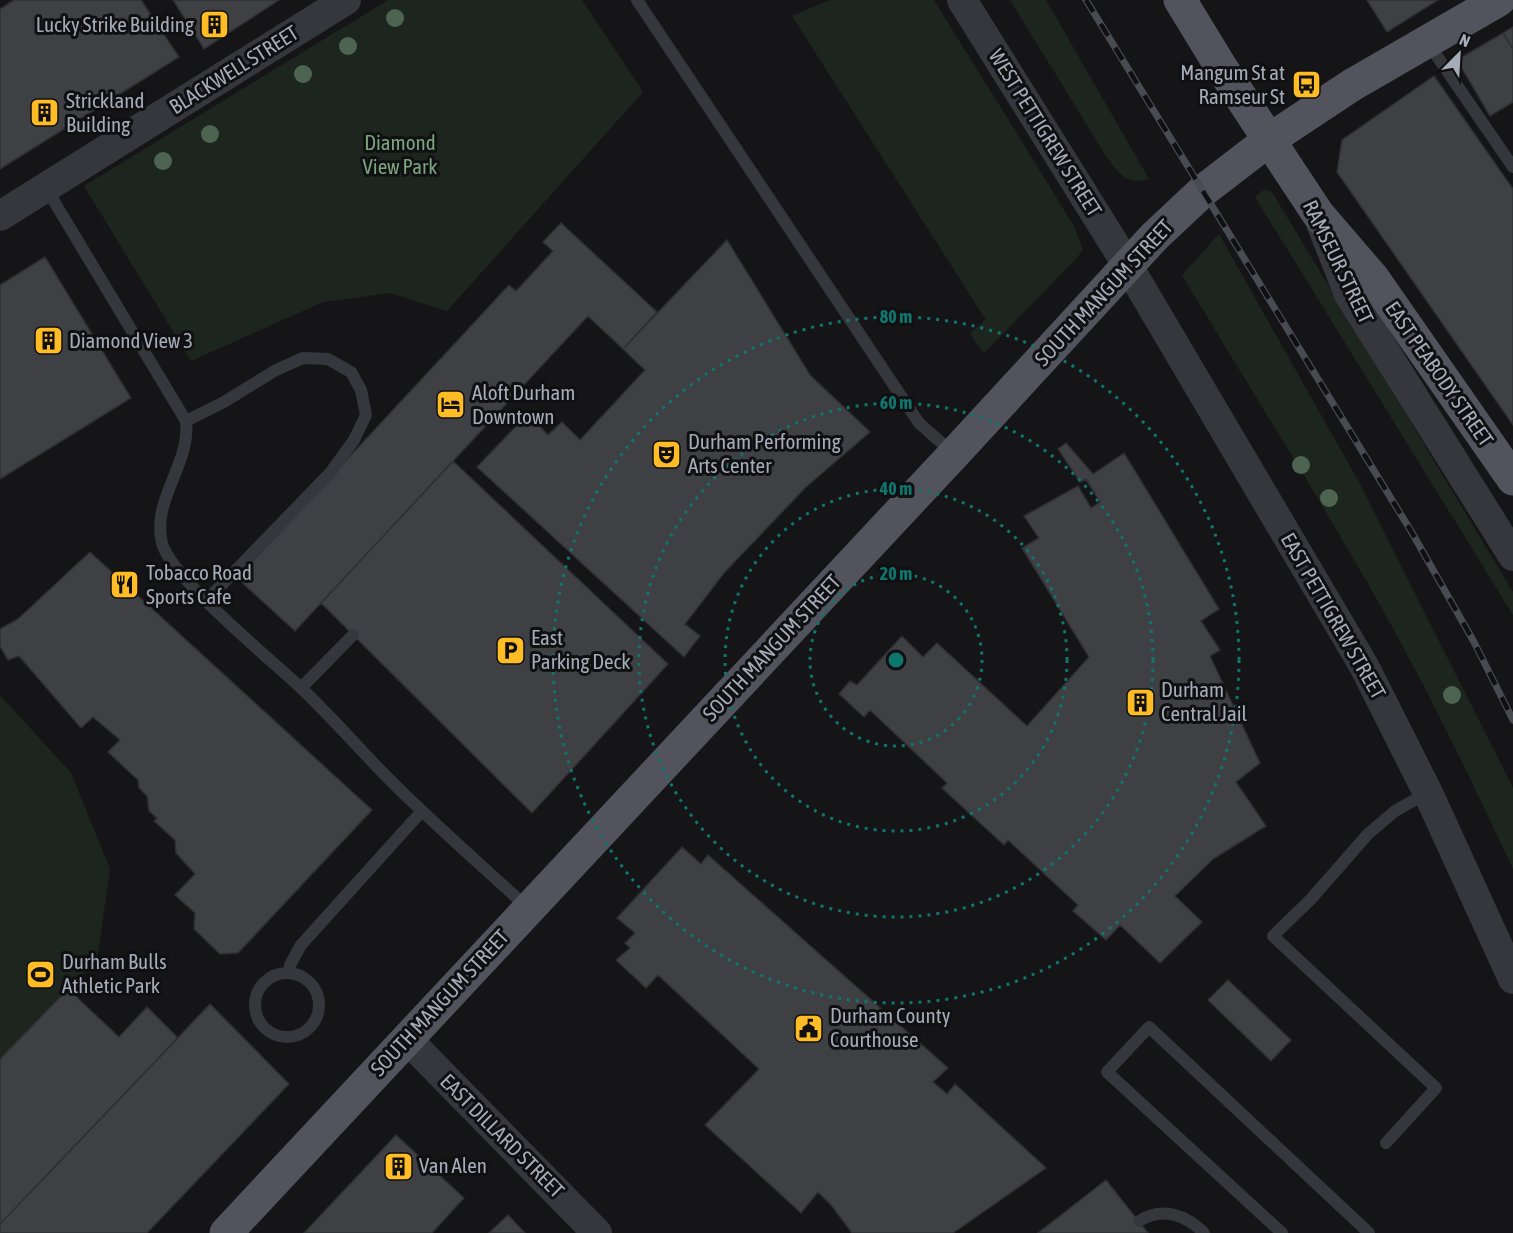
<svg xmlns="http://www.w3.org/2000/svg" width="1513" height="1233" viewBox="0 0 1513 1233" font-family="'Asap Condensed',sans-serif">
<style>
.green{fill:#1d261e}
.building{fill:#3f4044;stroke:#2f2f33;stroke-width:1.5}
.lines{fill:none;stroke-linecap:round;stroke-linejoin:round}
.service{stroke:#36373d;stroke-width:12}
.tertiary{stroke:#36373d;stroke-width:30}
.primary{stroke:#52535c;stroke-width:33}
.rail-casing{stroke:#494b52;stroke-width:7}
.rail{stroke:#101012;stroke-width:4.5;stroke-dasharray:14;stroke-linecap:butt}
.tree{fill:#4d6450}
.ring{fill:none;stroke:#0f766e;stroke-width:3;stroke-dasharray:3 6}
.labels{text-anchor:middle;stroke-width:6;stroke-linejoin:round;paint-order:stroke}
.poi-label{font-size:21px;fill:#a6abb8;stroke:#101012;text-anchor:start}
.street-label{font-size:21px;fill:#a6abb8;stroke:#101012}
.park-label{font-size:21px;fill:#7ba57f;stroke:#101012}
.centre{fill:#0f766e;stroke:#101012;stroke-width:3}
.ring-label{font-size:18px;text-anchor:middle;font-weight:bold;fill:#0f766e;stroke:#101012;stroke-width:6;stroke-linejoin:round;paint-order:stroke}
</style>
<rect width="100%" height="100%" fill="#151517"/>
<!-- green -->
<path class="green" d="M 388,0 L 582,0 L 643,92 L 447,311 L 390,293 L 323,302 L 191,361 L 84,186 Z
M 830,0 L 934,0 L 1074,226 L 1083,250 L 1074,261 L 984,353 L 974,341 L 971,332 L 986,320 L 792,16 Z
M 1010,0 L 1046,0 L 1149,179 C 1125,185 1119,173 1106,156 Z
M 1265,189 L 1272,192 L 1513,592 L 1513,615 L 1255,197 Z
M 1219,234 L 1360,484 L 1513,788 L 1513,869 C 1478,794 1442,719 1402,645 C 1334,519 1255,398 1182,275 Z
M 0,695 L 71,773 L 110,869 L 97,960 L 68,989 L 119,1037 L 147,1007 L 178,1038 L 210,1004 L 289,1084 L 147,1233 L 0,1233 Z"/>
<!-- building -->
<path class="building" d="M 14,0 L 141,0 L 179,57 L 0,169 L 0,9 Z
M 173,0 L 279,0 L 204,49 Z
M 1367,0 L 1438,0 L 1387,32 Z
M 1513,27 L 1513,49 L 1503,33 Z
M 1503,33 L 1513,49 L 1513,102 L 1490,116 L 1457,60 Z
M 1434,76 L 1513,189 L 1513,425 L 1337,172 L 1342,140 Z
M 561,223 L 657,312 L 623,349 L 588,316 L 295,631 L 237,578 L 509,285 L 516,291 L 553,251 L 543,242 Z
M 727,240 L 810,375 L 870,432 L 806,487 L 724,573 L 685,624 L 700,636 L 684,657 L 477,467 L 528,414 L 548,435 L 562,422 L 580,440 L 645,370 L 623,349 Z
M 45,257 L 131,398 L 0,479 L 0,285 Z
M 1066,443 L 1093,474 L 1124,453 L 1219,609 L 1201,621 L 1220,650 L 1210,656 L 1260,763 L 1236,782 L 1266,826 L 1213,859 L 1175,896 L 1202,922 L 1160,963 L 1120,925 L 1106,940 L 1073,911 L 1078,905 L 1008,840 L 1004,845 L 942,788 L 947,783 L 870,710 L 864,717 L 839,694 L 850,681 L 857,685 L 902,636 L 923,657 L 937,643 L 1027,726 L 1089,657 L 1022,548 L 1039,538 L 1024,516 L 1078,486 L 1091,508 L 1100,502 L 1086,479 L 1080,482 L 1058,449 Z
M 453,461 L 668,664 L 532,813 L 321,603 Z
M 90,552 L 372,810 L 238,953 L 220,954 L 194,929 L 195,913 L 175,895 L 195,874 L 176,853 L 175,840 L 154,821 L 157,818 L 149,811 L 147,796 L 139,788 L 138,780 L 108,752 L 120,740 L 93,717 L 81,728 L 19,656 L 8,660 L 0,646 L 0,629 L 18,619 Z
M 682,847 L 701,864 L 708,855 L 948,1068 L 933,1082 L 947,1094 L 955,1084 L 1046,1168 L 953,1233 L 852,1233 L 832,1206 L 818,1192 L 801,1213 L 705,1125 L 759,1069 L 658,975 L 646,988 L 616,960 L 630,948 L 625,943 L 635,933 L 617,918 Z
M 1228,980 L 1291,1040 L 1271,1061 L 1208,1000 Z
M 68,989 L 119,1037 L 147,1007 L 178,1038 L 0,1224 L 0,1059 Z
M 210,1004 L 289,1084 L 147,1233 L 0,1233 L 0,1224 Z
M 396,1135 L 464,1198 L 432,1233 L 304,1233 Z
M 1106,1180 L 1148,1233 L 1038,1233 Z
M 508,1215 L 525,1233 L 489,1233 Z"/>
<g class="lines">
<!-- service -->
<path class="service" d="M 637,0 L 919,423 L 953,453
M 1428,43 L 1513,167
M 46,188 L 186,421 C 191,464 151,500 162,543 C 171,578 269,658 299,686 C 331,716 360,750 391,781 C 435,825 482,866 528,908
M 186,421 L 224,402 L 276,370 L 303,358 L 328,359 L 351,372 L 361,390 L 366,415 L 354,440 L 330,473 L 207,600
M 301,688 L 353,635
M 289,973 L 290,965 L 301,945 L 422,811
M255 1005a32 32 0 1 1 64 0a32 32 0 1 1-64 0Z
M 1386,1143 L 1436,1088 L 1273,936 L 1311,899 L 1368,834 L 1395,811 L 1427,793
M 1139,1221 C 1162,1206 1186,1215 1204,1233
M 1282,1233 L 1107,1072 L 1149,1027 L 1369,1233"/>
<!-- tertiary -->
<path class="tertiary" d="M 962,0 L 1128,266 L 1364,666 L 1428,793 L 1513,979
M 0,216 L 346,0
M 1321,223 L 1349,294 L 1513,556
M 407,1039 L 597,1233"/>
<!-- primary -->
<path class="primary" d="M 1180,0 L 1221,67 L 1318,214 L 1373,278 L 1513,479
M 226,1233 L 954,454 L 1154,237 L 1204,190 L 1269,140 L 1352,85 L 1499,0"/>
<defs>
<path id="rail" d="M 1086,0 L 1411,531 L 1474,642 L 1513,720"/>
</defs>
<!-- rail casing -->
<use href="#rail" class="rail-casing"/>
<!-- rail -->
<use href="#rail" class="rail"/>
</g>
<!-- trees -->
<g class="tree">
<circle cx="395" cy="18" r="9"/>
<circle cx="348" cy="46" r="9"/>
<circle cx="303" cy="74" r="9"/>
<circle cx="210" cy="134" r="9"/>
<circle cx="163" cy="161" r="9"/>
<circle cx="1301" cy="465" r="9"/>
<circle cx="1329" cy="498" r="9"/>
<circle cx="1452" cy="695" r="9"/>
</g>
<!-- distance rings -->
<g class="ring">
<circle cx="896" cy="660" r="86"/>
<circle cx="896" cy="660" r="171"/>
<circle cx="896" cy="660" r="257"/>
<circle cx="896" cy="660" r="343"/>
</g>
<!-- icons -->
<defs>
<symbol id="building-square" viewBox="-11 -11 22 22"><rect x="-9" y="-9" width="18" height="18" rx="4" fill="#ffbc25" stroke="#101012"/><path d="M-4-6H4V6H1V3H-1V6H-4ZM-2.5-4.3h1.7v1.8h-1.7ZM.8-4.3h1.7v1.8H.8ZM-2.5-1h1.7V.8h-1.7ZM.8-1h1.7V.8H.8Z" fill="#111"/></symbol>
<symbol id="bus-square" viewBox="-11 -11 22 22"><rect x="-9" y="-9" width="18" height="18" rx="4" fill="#ffbc25" stroke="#101012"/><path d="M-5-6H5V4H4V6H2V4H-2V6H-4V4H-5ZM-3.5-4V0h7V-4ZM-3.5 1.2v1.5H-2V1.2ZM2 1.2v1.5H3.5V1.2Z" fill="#111"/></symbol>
<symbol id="hotel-square" viewBox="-11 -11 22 22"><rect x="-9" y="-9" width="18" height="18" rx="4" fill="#ffbc25" stroke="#101012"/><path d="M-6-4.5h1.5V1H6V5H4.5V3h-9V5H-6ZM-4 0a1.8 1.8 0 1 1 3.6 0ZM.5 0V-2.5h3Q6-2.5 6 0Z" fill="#111"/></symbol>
<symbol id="theatre-square" viewBox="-11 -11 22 22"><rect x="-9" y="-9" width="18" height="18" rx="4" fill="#ffbc25" stroke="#101012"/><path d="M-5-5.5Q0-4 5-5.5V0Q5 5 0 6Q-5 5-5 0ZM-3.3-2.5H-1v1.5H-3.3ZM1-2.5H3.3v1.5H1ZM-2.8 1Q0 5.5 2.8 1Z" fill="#111"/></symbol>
<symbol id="restaurant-square" viewBox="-11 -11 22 22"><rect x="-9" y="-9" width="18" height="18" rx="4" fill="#ffbc25" stroke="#101012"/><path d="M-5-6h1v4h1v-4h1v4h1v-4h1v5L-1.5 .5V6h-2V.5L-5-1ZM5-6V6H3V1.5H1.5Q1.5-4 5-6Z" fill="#111"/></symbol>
<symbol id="parking-square" viewBox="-11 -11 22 22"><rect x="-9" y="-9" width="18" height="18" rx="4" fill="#ffbc25" stroke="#101012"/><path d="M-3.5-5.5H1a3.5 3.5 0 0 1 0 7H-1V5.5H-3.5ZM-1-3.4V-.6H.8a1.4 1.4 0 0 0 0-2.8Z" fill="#111"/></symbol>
<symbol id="stadium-square" viewBox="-11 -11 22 22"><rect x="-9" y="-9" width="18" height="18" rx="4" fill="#ffbc25" stroke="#101012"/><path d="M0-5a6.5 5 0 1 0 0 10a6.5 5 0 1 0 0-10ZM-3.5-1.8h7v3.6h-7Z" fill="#111"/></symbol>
<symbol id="civic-square" viewBox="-11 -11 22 22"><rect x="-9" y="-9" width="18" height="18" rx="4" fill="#ffbc25" stroke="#101012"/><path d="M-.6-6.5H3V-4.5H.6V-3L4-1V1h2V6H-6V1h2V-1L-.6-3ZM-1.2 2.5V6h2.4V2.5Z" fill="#111"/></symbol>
</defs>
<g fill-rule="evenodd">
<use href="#building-square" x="198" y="8" width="33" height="33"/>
<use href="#bus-square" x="1290" y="68" width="33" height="33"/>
<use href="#building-square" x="28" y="96" width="33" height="33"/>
<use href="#building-square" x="32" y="324" width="33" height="33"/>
<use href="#hotel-square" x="434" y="388" width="33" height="33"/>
<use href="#theatre-square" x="650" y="438" width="33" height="33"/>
<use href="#restaurant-square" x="108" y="568" width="33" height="33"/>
<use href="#parking-square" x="494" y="634" width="33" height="33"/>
<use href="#building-square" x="1124" y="686" width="33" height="33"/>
<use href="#stadium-square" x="24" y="958" width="33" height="33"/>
<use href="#civic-square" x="792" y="1012" width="33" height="33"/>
<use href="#building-square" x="382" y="1150" width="33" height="33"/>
</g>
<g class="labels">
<!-- poi labels -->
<g class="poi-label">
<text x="194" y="32" text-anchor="end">Lucky Strike Building</text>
<text x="1285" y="80" text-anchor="end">Mangum St at<tspan x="1285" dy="24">Ramseur St</tspan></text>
<text x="66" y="108">Strickland<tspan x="66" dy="24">Building</tspan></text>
<text x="69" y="348">Diamond View 3</text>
<text x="472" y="400">Aloft Durham<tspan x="472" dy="24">Downtown</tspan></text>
<text x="688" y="449">Durham Performing<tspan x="688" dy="24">Arts Center</tspan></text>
<text x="146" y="580">Tobacco Road<tspan x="146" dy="24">Sports Cafe</tspan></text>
<text x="531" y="645">East<tspan x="531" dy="24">Parking Deck</tspan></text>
<text x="1161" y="697">Durham<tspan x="1161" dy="24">Central Jail</tspan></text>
<text x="62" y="969">Durham Bulls<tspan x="62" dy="24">Athletic Park</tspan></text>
<text x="830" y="1023">Durham County<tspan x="830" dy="24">Courthouse</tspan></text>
<text x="419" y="1173">Van Alen</text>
</g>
<!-- street labels -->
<g class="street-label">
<text transform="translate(234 70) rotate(-32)" y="7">BLACKWELL STREET</text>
<text transform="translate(1045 133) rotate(58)" y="7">WEST PETTIGREW STREET</text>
<text transform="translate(1338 262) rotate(64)" y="7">RAMSEUR STREET</text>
<text transform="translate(1104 293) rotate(-47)" y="7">SOUTH MANGUM STREET</text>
<text transform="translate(1439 374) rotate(55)" y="7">EAST PEABODY STREET</text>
<text transform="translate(1333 616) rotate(60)" y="7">EAST PETTIGREW STREET</text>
<text transform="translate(772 648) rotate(-47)" y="7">SOUTH MANGUM STREET</text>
<text transform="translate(440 1003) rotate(-47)" y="7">SOUTH MANGUM STREET</text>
<text transform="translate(502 1136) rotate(45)" y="7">EAST DILLARD STREET</text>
</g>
<!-- park labels -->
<g class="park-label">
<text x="400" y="150">Diamond<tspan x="400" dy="24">View Park</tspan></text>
</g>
</g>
<circle cx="896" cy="660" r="9" class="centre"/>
<g class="ring-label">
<text x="896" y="323">80 m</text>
<text x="896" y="409">60 m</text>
<text x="896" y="495">40 m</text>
<text x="896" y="580">20 m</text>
</g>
<!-- north arrow -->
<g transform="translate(1459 54) rotate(24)" stroke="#101012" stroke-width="4.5" paint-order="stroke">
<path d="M0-4.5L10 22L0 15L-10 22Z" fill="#a6abb8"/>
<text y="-9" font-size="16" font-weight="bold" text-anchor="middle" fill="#a6abb8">N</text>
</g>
</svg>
